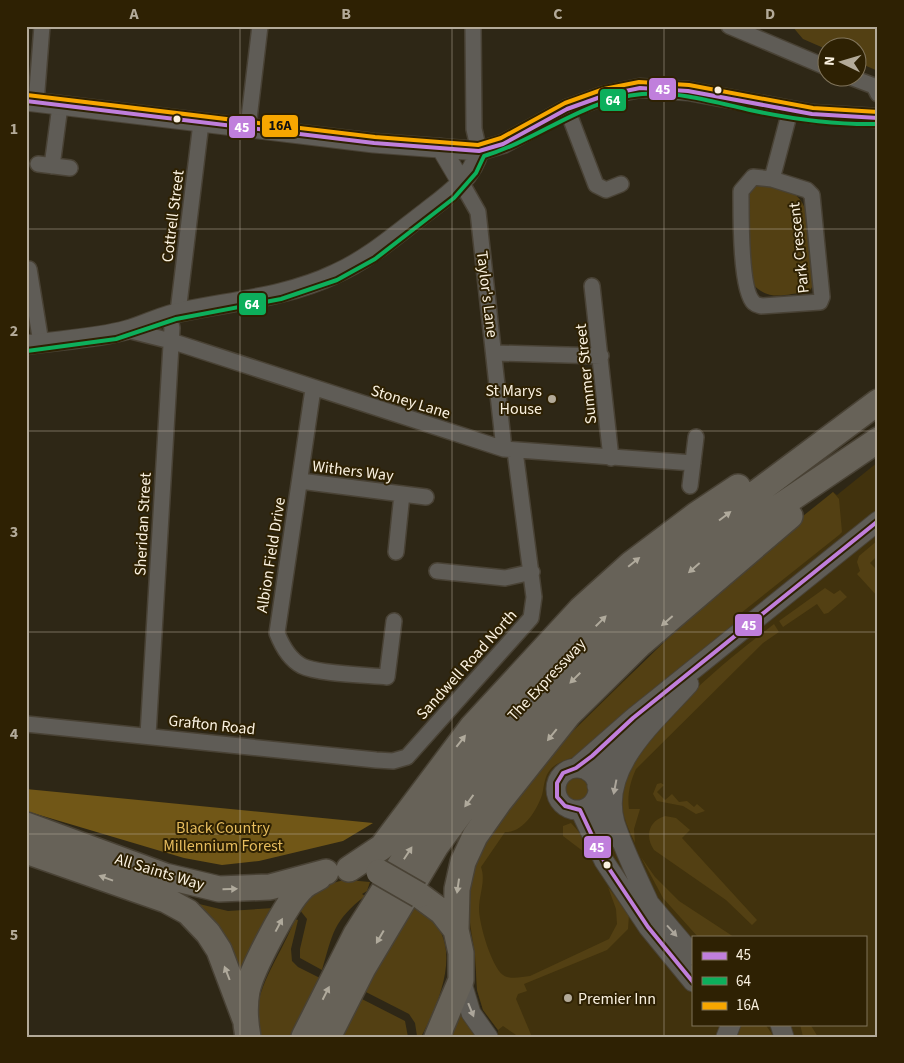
<svg xmlns="http://www.w3.org/2000/svg" width="904" height="1063" viewBox="0 0 904 1063" font-family="'Source Sans 3',sans-serif">
<style>
.built{fill:#41320d;fill-rule:evenodd}
.green{fill:#534013}
.forest{fill:#715717}
.lines{fill:none;stroke-linecap:round;stroke-linejoin:round}
.minor-casing{stroke:#494235;stroke-width:18}
.tertiary-casing{stroke:#494235;stroke-width:21}
.trunk-casing{stroke:#494235;stroke-width:28}
.minor{stroke:#5f5c56;stroke-width:15}
.tertiary{stroke:#5f5c56;stroke-width:19}
.trunk{stroke:#676258;stroke-width:25}
.trunk-bridge-casing{stroke:#494235;stroke-width:28;stroke-linecap:butt}
.trunk-bridge{stroke:#676258;stroke-width:25}
.bus-1-casing{stroke:#2e2103;stroke-width:8}
.bus-2-casing{stroke:#2e2103;stroke-width:8}
.bus-3-casing{stroke:#2e2103;stroke-width:8}
.bus-1{stroke:#c07fdc;stroke-width:4}
.bus-2{stroke:#0daf5c;stroke-width:4}
.bus-3{stroke:#f7a600;stroke-width:4}
.oneway{fill:#b0aa9c}
.oneway2{fill:#aca69b}
.grid{fill:none;stroke:#b3aa99;stroke-width:1;stroke-opacity:0.55}
.bus-dot{fill:#faf1e0;stroke:#2e2103;stroke-width:2}
.poi-dot{fill:#b3aa99;stroke:#2e2103;stroke-width:2}
.labels{text-anchor:middle;stroke-width:4;stroke-linejoin:round;paint-order:stroke}
.street-label{font-size:16px;fill:#faf1e0;stroke:#2e2103}
.poi-label{font-size:16px;fill:#faf1e0;stroke:#2e2103;text-anchor:end}
.park-label{font-size:16px;fill:#e6bc5d;stroke:#2e2103}
.line-badge{stroke:#2e2103;stroke-width:2}
.badge-label{font-size:14px;text-anchor:middle;font-weight:bold;fill:#fff}
.pale-badge-label{font-size:14px;text-anchor:middle;font-weight:bold;fill:#111}
.neatline{fill:none;stroke:#b3aa99;stroke-width:2}
.grid-label{font-size:16px;text-anchor:middle;font-weight:bold;fill:#b3aa99}
</style>
<rect width="100%" height="100%" fill="#2e2716"/>
<!-- built -->
<path class="built" d="M 878,462 L 878,1037 L 497,1037 L 498,1030 L 483,1010 L 477,990 L 475,955 L 470,928 L 472,874 L 570,734 L 622,682 L 833,492 L 837,495 ZM 693,937 L 865,937 L 865,1024 L 693,1024 Z"/>
<!-- green -->
<path class="green" d="M 792,26 L 878,26 L 878,71 L 857,62 L 856,48 L 826,48 L 826,49 L 803,39 Z
M 753,186 C 805,183 809,207 813,251 C 815,267 819,278 809,292 C 783,294 768,303 750,281 L 745,193 Z
M 833,492 L 839,499 L 842,532 L 839,535 L 741,613 L 740,620 L 578,756 C 569,759 556,762 550,770 C 544,777 544,787 542,795 C 537,810 523,833 505,832 L 481,867 C 486,881 479,894 479,909 C 479,923 491,966 503,975 C 510,980 522,977 530,976 L 609,939 L 617,924 L 616,909 L 608,887 L 629,915 L 628,929 L 607,950 L 524,984 L 527,991 L 518,994 L 516,999 L 532,1037 L 519,1037 L 503,1026 L 498,1030 L 483,1010 L 477,990 L 475,955 L 469,916 L 472,874 L 488,837 L 532,777 L 570,734 L 748,560 Z
M 878,540 L 878,555 L 870,563 L 878,571 L 878,597 L 857,574 L 860,571 L 857,562 L 859,556 Z
M 825,588 L 834,594 L 840,590 L 847,597 L 828,613 L 824,614 L 817,604 L 783,627 L 779,621 Z
M 774,624 L 779,632 L 763,643 L 636,769 C 630,782 627,796 629,809 L 640,809 L 634,829 L 635,843 C 628,828 620,812 622,796 C 629,737 728,659 774,624 Z
M564 790a12 12 0 1 1 24 0a12 12 0 1 1-24 0Z
M 661,783 L 664,785 L 657,792 L 665,800 L 672,794 L 679,802 L 687,801 L 694,807 L 697,804 L 705,811 L 696,814 L 683,806 L 657,801 L 653,794 L 657,784 Z
M 665,816 L 676,818 L 690,830 L 682,838 L 757,920 L 752,925 L 726,900 L 654,850 C 645,837 648,821 665,816 Z
M 571,823 L 580,833 L 590,849 L 584,852 L 563,836 L 563,826 Z
M 641,857 L 655,877 L 679,901 L 734,937 L 698,937 L 663,898 Z
M 348,880 L 370,882 L 367,891 L 362,894 L 365,896 C 333,921 333,933 322,970 L 300,958 L 300,949 L 307,919 L 299,909 C 312,892 326,882 348,880 Z
M 191,902 L 228,911 L 274,908 L 238,984 Z
M 412,907 C 422,913 433,919 439,929 C 458,960 436,1009 421,1037 L 417,1036 L 415,1023 L 409,1014 L 362,990 Z
M 295,919 L 298,920 L 291,949 L 292,961 L 298,967 L 320,978 L 293,1037 L 258,1037 C 249,992 280,959 295,919 Z
M 624,993 L 625,996 L 602,1006 L 601,1002 Z
M 358,997 L 405,1021 L 408,1037 L 340,1037 Z
M 461,1007 L 476,1037 L 446,1037 Z
M 742,1024 L 765,1024 L 774,1037 L 734,1037 Z
M 800,1024 L 810,1024 L 818,1037 L 803,1037 Z"/>
<!-- forest -->
<path class="forest" d="M 26,789 L 373,823 L 343,841 L 259,861 L 222,865 L 184,858 L 26,811 Z"/>
<g class="lines">
<defs>
<path id="minor" d="M 473,26 L 474,129 L 479,151
M 729,26 L 826,67
M 853,78 L 874,86 L 878,94
M 36,103 L 42,26
M 567,109 L 596,185 L 606,190 L 621,184
M 248,127 L 260,26
M 38,164 L 70,168
M 52,166 L 60,106
M 772,179 L 807,190 L 812,195 L 822,297 L 820,302 L 761,306 C 759,305 756,305 754,303 C 740,291 741,211 741,191 L 753,177 L 772,179 L 790,111
M 461,182 L 478,212 L 504,449
M 29,269 L 41,343
M 592,286 L 611,458
M 178,312 L 201,123
M 127,330 L 171,341 L 504,449 L 693,463
M 495,353 L 601,356
M 313,389 L 277,633 C 282,646 289,659 302,666 C 318,674 367,675 387,677 L 394,621
M 300,481 L 426,497
M 690,486 L 696,437
M 396,552 L 402,494
M 437,571 L 505,578 L 532,572
M 26,724 L 376,760 L 393,761 L 407,757 L 531,618 L 534,597 L 515,451
M 148,735 L 172,328 L 169,315"/>
<path id="tertiary" d="M 26,101 L 374,143 L 479,151 L 503,144 L 567,109 L 606,95 L 640,88 L 688,91 L 812,114 L 878,118
M 441,148 L 461,182
M 26,345 C 59,340 95,339 127,330 C 145,325 163,315 181,312 C 233,301 287,297 335,274 C 369,259 397,234 426,212 C 447,196 473,178 479,151
M 576,768 L 633,718 L 878,521
M556 789a21 21 0 1 1 42 0a21 21 0 1 1-42 0Z
M 597,786 L 602,770 L 628,735
M 598,793 L 598,820 L 608,839
M 580,810 L 604,861 L 648,927 L 693,982
M 644,897 L 693,955
M 651,907 C 639,880 624,851 615,823 C 599,767 656,721 689,684
M 461,980 L 471,1013 L 488,1037
M 780,1024 L 784,1037
M 726,1037 L 731,1024"/>
<path id="trunk" d="M 26,825 L 165,876 L 219,889 L 270,887 L 326,872
M 26,851 L 166,900 L 188,912 L 208,933 L 219,950 L 245,1019
M 349,869 L 382,847 L 472,727 L 581,609 L 631,564 L 696,515 L 738,487
M 419,895 L 442,912 L 456,930 L 461,953 L 461,980 L 437,1037
M 456,930 L 457,889 L 463,862 L 475,836 L 499,802 L 569,714 L 639,645 L 790,516
M 248,1037 C 245,1021 244,1007 247,991 C 251,971 287,901 303,887 C 307,883 314,880 319,877
M 304,1037 L 356,934 L 437,807 L 516,709 L 604,618 L 705,531 L 878,402
M 328,1037 L 363,968 L 436,846 L 485,780 L 553,700 L 623,629 L 718,548 L 878,440"/>
</defs>
<!-- minor casing -->
<use href="#minor" class="minor-casing"/>
<!-- tertiary casing -->
<use href="#tertiary" class="tertiary-casing"/>
<!-- trunk casing -->
<use href="#trunk" class="trunk-casing"/>
<!-- minor -->
<use href="#minor" class="minor"/>
<!-- tertiary -->
<use href="#tertiary" class="tertiary"/>
<!-- trunk -->
<use href="#trunk" class="trunk"/>
<defs>
<path id="trunk-bridge" d="M 379,872 L 419,895"/>
</defs>
<!-- trunk-bridge casing -->
<use href="#trunk-bridge" class="trunk-bridge-casing"/>
<!-- trunk-bridge -->
<use href="#trunk-bridge" class="trunk-bridge"/>
<defs>
<path id="bus-1" d="M 26,101 L 374,143 L 479,151 L 503,144 L 567,109 L 606,95 L 640,88 L 688,91 L 812,114 L 878,118
M 693,982 L 648,927 L 604,861 L 580,810 L 565,806 L 557,797 L 557,783 L 563,773 L 576,768 L 592,756 L 633,718 L 878,521"/>
<path id="bus-2" d="M 27,351 L 116,339 L 176,319 L 281,299 L 337,280 L 375,259 L 454,198 L 476,173 L 484,156 C 538,140 584,99 642,94 C 678,91 715,102 750,110 C 792,119 834,125 878,124"/>
<path id="bus-3" d="M 27,95 L 375,137 L 478,145 L 501,138 L 565,103 L 604,89 L 639,82 L 689,85 L 813,108 L 878,112"/>
</defs>
<!-- bus-1 casing -->
<use href="#bus-1" class="bus-1-casing"/>
<!-- bus-2 casing -->
<use href="#bus-2" class="bus-2-casing"/>
<!-- bus-3 casing -->
<use href="#bus-3" class="bus-3-casing"/>
<!-- bus-1 -->
<use href="#bus-1" class="bus-1"/>
<!-- bus-2 -->
<use href="#bus-2" class="bus-2"/>
<!-- bus-3 -->
<use href="#bus-3" class="bus-3"/>
</g>
<!-- one-way arrows -->
<defs><path id="oneway-solid" d="M-6-.8H1V-3.2L6.5 0L1 3.2V.8H-6Z" transform="scale(1.25)"/></defs>
<g class="oneway">
<use href="#oneway-solid" transform="translate(725 516) rotate(-37)"/>
<use href="#oneway-solid" transform="translate(634 562) rotate(-39)"/>
<use href="#oneway-solid" transform="translate(694 568) rotate(139)"/>
<use href="#oneway-solid" transform="translate(601 621) rotate(-45)"/>
<use href="#oneway-solid" transform="translate(667 621) rotate(139)"/>
<use href="#oneway-solid" transform="translate(575 678) rotate(135)"/>
<use href="#oneway-solid" transform="translate(552 735) rotate(129)"/>
<use href="#oneway-solid" transform="translate(461 741) rotate(-52)"/>
<use href="#oneway-solid" transform="translate(469 801) rotate(126)"/>
<use href="#oneway-solid" transform="translate(408 853) rotate(-57)"/>
<use href="#oneway-solid" transform="translate(106 878) rotate(-160)"/>
<use href="#oneway-solid" transform="translate(458 886) rotate(98)"/>
<use href="#oneway-solid" transform="translate(230 889) rotate(-1)"/>
<use href="#oneway-solid" transform="translate(279 925) rotate(-62)"/>
<use href="#oneway-solid" transform="translate(380 937) rotate(120)"/>
<use href="#oneway-solid" transform="translate(227 973) rotate(-111)"/>
<use href="#oneway-solid" transform="translate(326 993) rotate(-63)"/>
</g>
<g class="oneway2">
<use href="#oneway-solid" transform="translate(615 787) rotate(101)"/>
<use href="#oneway-solid" transform="translate(672 931) rotate(48)"/>
<use href="#oneway-solid" transform="translate(471 1010) rotate(68)"/>
</g>
<!-- grid -->
<path class="grid" d="M 240,26 L 240,1037M 452,26 L 452,1037M 664,26 L 664,1037M 26,229 L 878,229M 26,431 L 878,431M 26,632 L 878,632M 26,834 L 878,834"/>
<!-- markers -->
<g class="bus-dot">
<circle cx="718" cy="90" r="4.5"/>
<circle cx="177" cy="119" r="4.5"/>
<circle cx="607" cy="865" r="4.5"/>
</g>
<g class="poi-dot">
<circle cx="552" cy="399" r="5"/>
<circle cx="568" cy="998" r="5"/>
</g>
<g class="labels">
<!-- street labels -->
<g class="street-label">
<text transform="translate(172 216) rotate(-83)" y="6">Cottrell Street</text>
<text transform="translate(798 248) rotate(-96)" y="6">Park Crescent</text>
<text transform="translate(488 294) rotate(83)" y="6">Taylor's Lane</text>
<text transform="translate(585 374) rotate(-96)" y="6">Summer Street</text>
<text transform="translate(411 401) rotate(17)" y="6">Stoney Lane</text>
<text transform="translate(353 470) rotate(7)" y="6">Withers Way</text>
<text transform="translate(142 524) rotate(-87)" y="6">Sheridan Street</text>
<text transform="translate(270 555) rotate(-81)" y="6">Albion Field Drive</text>
<text transform="translate(466 664) rotate(-48)" y="6">Sandwell Road North</text>
<text transform="translate(546 679) rotate(-47)" y="6">The Expressway</text>
<text transform="translate(212 724) rotate(6)" y="6">Grafton Road</text>
<text transform="translate(160 871) rotate(17)" y="6">All Saints Way</text>
</g>
<!-- poi labels -->
<g class="poi-label">
<text x="542" y="396">St Marys<tspan x="542" dy="18">House</tspan></text>
<text x="578" y="1004" text-anchor="start">Premier Inn</text>
</g>
<!-- park labels -->
<g class="park-label">
<text x="223" y="833">Black Country<tspan x="223" dy="18">Millennium Forest</tspan></text>
</g>
</g>
<g class="line-badge">
<rect x="648" y="77" width="29" height="24" rx="5" fill="#c07fdc"/>
<rect x="599" y="88" width="28" height="24" rx="5" fill="#0daf5c"/>
<rect x="261" y="114" width="38" height="24" rx="5" fill="#f7a600"/>
<rect x="228" y="115" width="28" height="24" rx="5" fill="#c07fdc"/>
<rect x="238" y="292" width="29" height="24" rx="5" fill="#0daf5c"/>
<rect x="734" y="613" width="29" height="24" rx="5" fill="#c07fdc"/>
<rect x="583" y="835" width="29" height="24" rx="5" fill="#c07fdc"/>
</g>
<g class="badge-label">
<text x="663" y="94">45</text>
<text x="613" y="105">64</text>
<text x="242" y="132">45</text>
<text x="252" y="309">64</text>
<text x="749" y="630">45</text>
<text x="597" y="852">45</text>
</g>
<g class="pale-badge-label">
<text x="280" y="130">16A</text>
</g>
<!-- border -->
<rect width="904" height="1063" fill="none" stroke="#2e2103" stroke-width="55"/>
<!-- legend -->
<rect x="692" y="936" width="175" height="90" fill="#2e2103" stroke="#80745b"/>
<rect x="702" y="952" width="25" height="8" fill="#c07fdc" stroke="#80745b"/>
<text x="736" y="960" font-size="15" fill="#faf1e0">45</text>
<rect x="702" y="977" width="25" height="8" fill="#0daf5c" stroke="#80745b"/>
<text x="736" y="986" font-size="15" fill="#faf1e0">64</text>
<rect x="702" y="1002" width="25" height="8" fill="#f7a600" stroke="#80745b"/>
<text x="736" y="1010" font-size="15" fill="#faf1e0">16A</text>
<!-- north arrow -->
<g transform="translate(842 62) rotate(275)"><circle r="24" fill="#2e2103" stroke="#80745b"/>
<path d="M0-4L9 19L0 12L-9 19Z" fill="#b3aa99"/>
<text y="-8" font-size="14" font-weight="bold" text-anchor="middle" fill="#faf1e0">N</text>
</g>
<rect x="28" y="28" width="848" height="1008" class="neatline"/>
<g class="grid-label">
<text x="134" y="19">A</text>
<text x="346" y="19">B</text>
<text x="558" y="19">C</text>
<text x="770" y="19">D</text>
<text x="14" y="134">1</text>
<text x="14" y="336">2</text>
<text x="14" y="537">3</text>
<text x="14" y="739">4</text>
<text x="14" y="940">5</text>
</g>
</svg>
